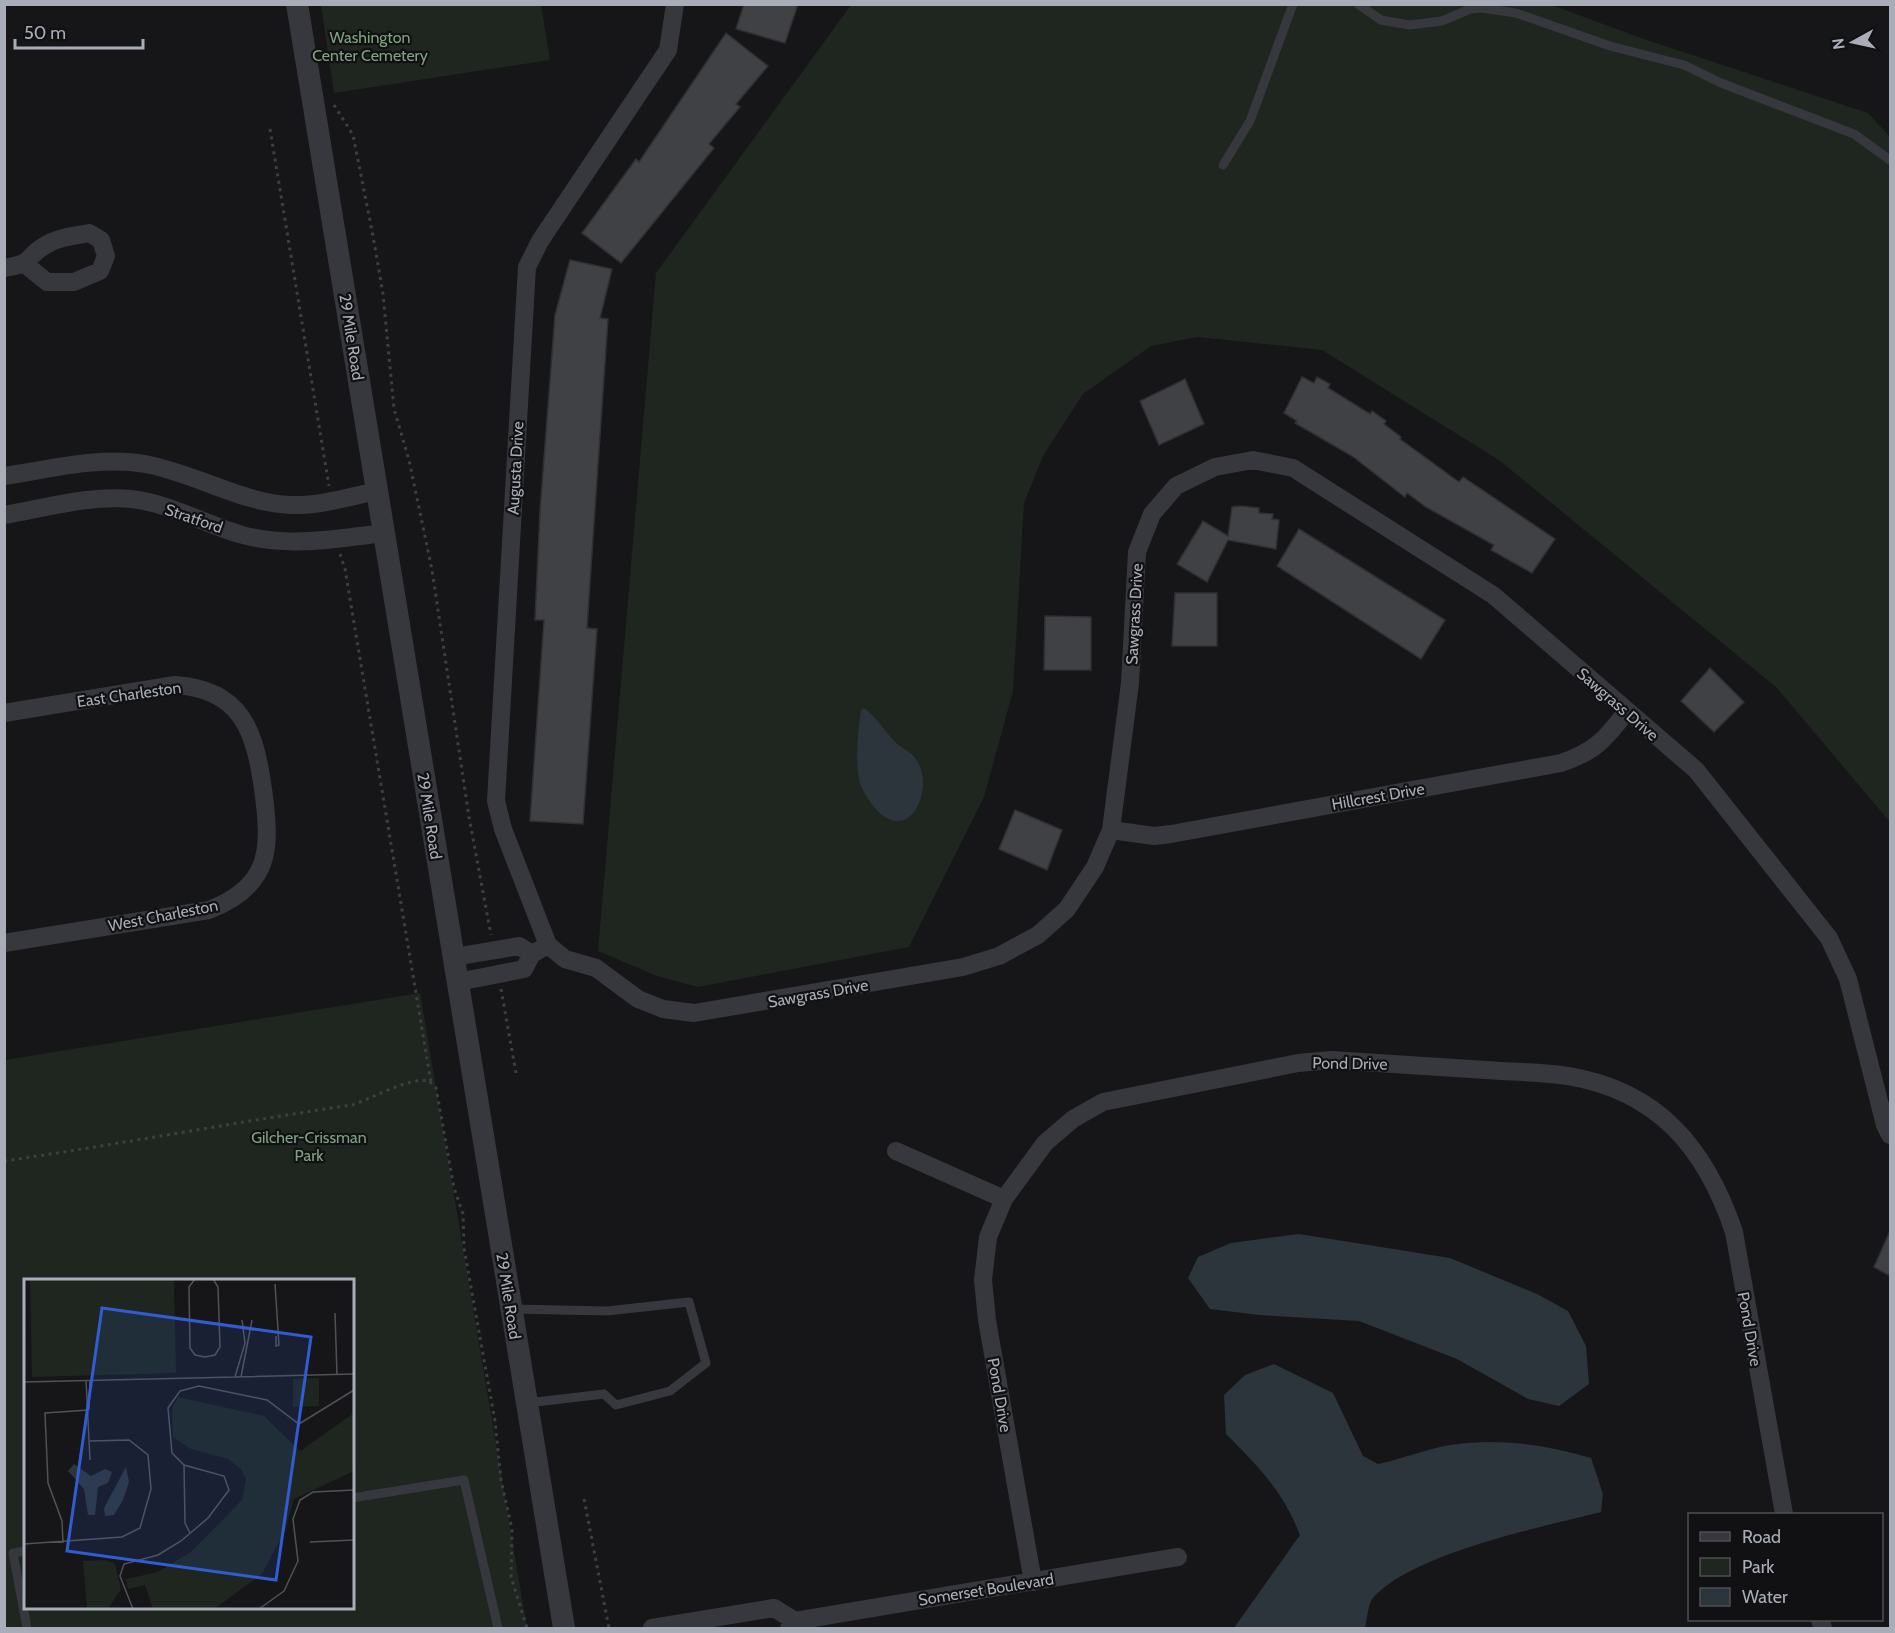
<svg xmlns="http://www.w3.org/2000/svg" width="1895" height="1633" viewBox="0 0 1895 1633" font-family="Cabin,sans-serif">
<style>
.green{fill:#1e261f;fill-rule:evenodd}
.water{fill:#2c353c}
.building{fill:#404145;stroke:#303034;stroke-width:1.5}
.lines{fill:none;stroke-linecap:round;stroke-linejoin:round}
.path{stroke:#3d3f44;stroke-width:3;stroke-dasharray:3 4.5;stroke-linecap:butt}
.service{stroke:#37383d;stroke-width:9}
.minor{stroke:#37383d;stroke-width:18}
.tertiary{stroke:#37383d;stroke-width:22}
.labels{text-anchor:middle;stroke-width:4.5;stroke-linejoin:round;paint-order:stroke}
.park-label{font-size:16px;fill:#7fa381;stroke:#111113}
.street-label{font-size:16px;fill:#a8adb8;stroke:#111113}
.inset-road{fill:none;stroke:#505258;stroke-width:1.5}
.view{fill:#325cd3;fill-opacity:0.15;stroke:#325cd3;stroke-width:3}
.inset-edge{fill:none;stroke:#a8adb8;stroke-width:3}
</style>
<rect width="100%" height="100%" fill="#161618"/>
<!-- green -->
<path class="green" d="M 321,5 L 541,5 L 550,60 L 334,93 Z
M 851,5 L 1552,5 L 1638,37 L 1868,113 L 1890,137 L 1890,822 L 1776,687 L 1499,460 L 1322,350 L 1197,337 L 1151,346 L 1083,394 L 1044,454 L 1024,503 L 1013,691 L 984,797 L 909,947 L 698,987 L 657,976 L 598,951 L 656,273 Z
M 420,993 L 527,1628 L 5,1628 L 5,1060 ZM 26,1280 L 352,1280 L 352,1608 L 26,1608 Z"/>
<!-- water -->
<path class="water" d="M 864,708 C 878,719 883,729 894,741 C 901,748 910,751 916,759 C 936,787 910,849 874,807 C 868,799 861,789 859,779 C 855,757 858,733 861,710 Z
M 1299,1234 L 1450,1258 L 1537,1294 L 1568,1311 L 1586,1346 L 1589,1384 L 1559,1406 L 1528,1399 L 1457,1359 L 1359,1321 L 1259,1315 L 1210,1309 L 1188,1278 L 1198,1257 L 1231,1243 Z
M 1274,1364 L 1333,1393 L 1363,1456 L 1378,1464 C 1402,1459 1426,1449 1450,1445 C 1497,1438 1545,1444 1591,1458 L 1603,1494 L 1601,1512 C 1542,1527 1413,1553 1373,1598 C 1368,1604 1367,1620 1365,1628 L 1234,1628 L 1300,1535 C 1283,1491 1259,1467 1226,1434 L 1224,1395 L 1245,1375 Z"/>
<!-- building -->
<path class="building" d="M 744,4 L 798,4 L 785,43 L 736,29 Z
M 726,33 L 768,66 L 736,104 L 740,107 L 709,144 L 714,148 L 621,263 L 582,233 L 636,159 L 639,162 Z
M 570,260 L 612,269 L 600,318 L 608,319 L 590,582 L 587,628 L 597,629 L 583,824 L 530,821 L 544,620 L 535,620 L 540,511 L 555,315 Z
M 1302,377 L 1314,383 L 1317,377 L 1330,384 L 1328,388 L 1370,414 L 1372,411 L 1386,421 L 1384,424 L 1401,437 L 1400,439 L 1459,482 L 1463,477 L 1555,539 L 1532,573 L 1491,550 L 1494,545 L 1426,507 L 1407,493 L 1405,497 L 1352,456 L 1295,423 L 1297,421 L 1284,413 Z
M 1185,379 L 1204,424 L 1159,445 L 1140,401 Z
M 1240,506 L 1259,508 L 1259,513 L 1273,514 L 1272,519 L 1279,520 L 1276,549 L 1228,540 L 1207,582 L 1177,564 L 1203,521 L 1228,536 L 1232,507 Z
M 1299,529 L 1445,620 L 1421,659 L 1277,566 Z
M 1175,593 L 1217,593 L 1217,646 L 1172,646 Z
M 1045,616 L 1091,617 L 1091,670 L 1044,670 Z
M 1710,668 L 1744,702 L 1714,732 L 1681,701 Z
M 1015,810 L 1062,830 L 1047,870 L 999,849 Z
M 1890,1231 L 1890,1276 L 1874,1267 Z"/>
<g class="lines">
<!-- path -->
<path class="path" d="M 334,105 L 353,135 L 373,236 L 383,294 L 394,409 L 409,460 L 432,570 L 469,817 L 491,935
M 270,129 L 329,486
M 340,554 L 345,569 L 431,1083
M 501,989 L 516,1073
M 4,1161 C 121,1144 236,1122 352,1105 C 374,1098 408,1077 429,1081 L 436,1088 L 454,1188 L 463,1214 L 464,1248 L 495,1421 L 501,1480 L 512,1529 L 511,1577 L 527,1628
M 584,1499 L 609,1628"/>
<!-- service -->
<path class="service" d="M 1358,4 L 1381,20 L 1410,25 L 1442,21 L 1470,9 L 1481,8 L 1516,13 L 1610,46 L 1684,65 L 1721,83 L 1854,134 L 1890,160
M 1223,165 L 1250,121 L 1293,4
M 512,1309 L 607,1311 L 689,1302 L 706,1363 L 670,1391 L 616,1405 L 604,1394 L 527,1403
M 352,1498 L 464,1480 L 498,1628
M 26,1551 L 13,1553 L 27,1628"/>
<!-- minor -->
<path class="minor" d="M 4,268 C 35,263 23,259 44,246 C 58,237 73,236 89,233 L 101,240 L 106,256 L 100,271 L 74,282 L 47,282 L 26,265
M 4,476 C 51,469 99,456 145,464 C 195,473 241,503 291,505 C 319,506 349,497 377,491
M 4,515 C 45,508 89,495 131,499 C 168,503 203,523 239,534 C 286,548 336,539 384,533
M 4,713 L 175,685 C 242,689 255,732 263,789 C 271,848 272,885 209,910 L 4,943
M 1111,830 L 1154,836 L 1171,834 L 1561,763 C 1594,752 1606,739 1626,712
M 548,945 L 565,959 L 596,968 L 638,999 L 663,1009 L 694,1013 L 963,967 L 999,956 L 1038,935 L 1067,909 L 1095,867 L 1111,830 L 1130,683 L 1137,552 L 1152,514 L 1176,486 L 1215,467 L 1253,460 L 1293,468 L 1493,595 L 1696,770 L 1829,938 L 1848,979 L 1885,1125 L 1890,1135
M 548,945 L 503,829 L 496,801 L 527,267 L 540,241 L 668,50 L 675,4
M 454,957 L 519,946 L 532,954
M 458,982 L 524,969 L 532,954 L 548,945
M 896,1151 L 1004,1199
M 1033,1582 L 987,1320 L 983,1280 L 988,1237 L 1004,1199 L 1045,1143 L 1073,1119 L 1103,1102 L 1298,1063 L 1331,1060 C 1383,1063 1434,1067 1486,1070 C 1513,1072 1541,1072 1568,1076 C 1659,1091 1706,1149 1734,1232 L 1784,1514
M 1820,1620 L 1823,1628
M 652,1628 L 774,1608 L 795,1621
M 789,1628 L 795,1621 L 1178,1557"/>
<!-- tertiary -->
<path class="tertiary" d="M 297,4 L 564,1628"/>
</g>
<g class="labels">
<!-- park labels -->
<g class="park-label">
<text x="370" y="43">Washington<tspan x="370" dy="18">Center Cemetery</tspan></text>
<text x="309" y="1143">Gilcher-Crissman<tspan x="309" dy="18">Park</tspan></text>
</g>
<!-- street labels -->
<g class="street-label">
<text transform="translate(352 337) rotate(81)" y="6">29 Mile Road</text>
<text transform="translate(515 468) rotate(-87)" y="6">Augusta Drive</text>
<text transform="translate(194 518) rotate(19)" y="6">Stratford</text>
<text transform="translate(1134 614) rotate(-87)" y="6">Sawgrass Drive</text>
<text transform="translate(129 694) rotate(-8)" y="6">East Charleston</text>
<text transform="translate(1618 704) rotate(41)" y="6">Sawgrass Drive</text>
<text transform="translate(1378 796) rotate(-10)" y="6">Hillcrest Drive</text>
<text transform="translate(430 816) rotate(81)" y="6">29 Mile Road</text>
<text transform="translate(163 915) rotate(-11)" y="6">West Charleston</text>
<text transform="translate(818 993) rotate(-10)" y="6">Sawgrass Drive</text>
<text transform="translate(1350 1063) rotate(1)" y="6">Pond Drive</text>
<text transform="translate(509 1296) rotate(81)" y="6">29 Mile Road</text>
<text transform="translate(1750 1329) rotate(80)" y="6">Pond Drive</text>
<text transform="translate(1000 1395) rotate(80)" y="6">Pond Drive</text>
<text transform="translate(986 1589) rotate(-9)" y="6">Somerset Boulevard</text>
</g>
</g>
<!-- overview -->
<g transform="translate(24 1279)">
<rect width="330" height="330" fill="#161618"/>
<path d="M 6,0 L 150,0 L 152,94 L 8,98 ZM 295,99 L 295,127 L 269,128 L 269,100 ZM 154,118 L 240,137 L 276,172 L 330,134 L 330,192 L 270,220 L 261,252 L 238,295 L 190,330 L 129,330 L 121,306 L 104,310 L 102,300 L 134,293 L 167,273 L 218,221 L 222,200 L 217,190 L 204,180 L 167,170 L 149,158 L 148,130 ZM 82,281 L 91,285 L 97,310 L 84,330 L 63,330 L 59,282 Z" fill="#1e261f"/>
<path d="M 50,185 L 67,197 L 81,190 L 88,193 L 84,204 L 74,208 L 71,236 L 64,236 L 60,210 L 44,192 ZM 102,188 L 105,203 L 99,221 L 90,236 L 81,237 L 80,229 Z" fill="#2c353c"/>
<path class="inset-road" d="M 171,0 L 165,8 L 166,69 L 171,76 L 181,78 L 191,76 L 196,68 L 194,8 L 189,0M 251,5 L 255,66 L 252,67 L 252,57M 311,34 L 313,96M 211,98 L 221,64 L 218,41M 217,98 L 228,41M 62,101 L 66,181M 0,103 L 330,95M 156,112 L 175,107 L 243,121 L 275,145 L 330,111M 65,131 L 66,101M 160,186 L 161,244 L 166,254M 286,263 L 330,261M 39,264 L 38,242 L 24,204 L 21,134 L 65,131M 0,265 L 98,258 L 116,249 L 127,210 L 124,176 L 105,161 L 66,162M 109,330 L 96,297 L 100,285 L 134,276 L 157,262 L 184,239 L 205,211 L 200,197 L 160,186 L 148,174 L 144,129 L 156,112M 235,330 L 260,312 L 274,282 L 269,240 L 276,221 L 289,213 L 330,211"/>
<path class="view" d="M 78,29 L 287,58 L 252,301 L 43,272 Z"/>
<rect width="330" height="330" class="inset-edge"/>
</g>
<!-- border -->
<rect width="1895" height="1633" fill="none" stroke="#a8adb8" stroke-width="12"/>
<!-- legend -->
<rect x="1688" y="1513" width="195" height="108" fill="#111113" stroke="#4d4f55" stroke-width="1.5"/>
<rect x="1700" y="1532" width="30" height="9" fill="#37383d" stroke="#4d4f55" stroke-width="1.5"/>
<text x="1742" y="1543" font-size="18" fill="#a8adb8">Road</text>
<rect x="1700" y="1558" width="30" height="18" fill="#1e261f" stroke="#4d4f55" stroke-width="1.5"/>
<text x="1742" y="1573" font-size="18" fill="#a8adb8">Park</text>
<rect x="1700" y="1588" width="30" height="18" fill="#2c353c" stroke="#4d4f55" stroke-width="1.5"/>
<text x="1742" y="1603" font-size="18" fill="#a8adb8">Water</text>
<!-- north arrow -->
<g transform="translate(1853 42) rotate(262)" stroke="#111113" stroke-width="4.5" paint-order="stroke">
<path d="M0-4.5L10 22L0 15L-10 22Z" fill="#a8adb8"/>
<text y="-9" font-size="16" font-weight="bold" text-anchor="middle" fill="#a8adb8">N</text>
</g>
<!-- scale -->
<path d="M15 39v9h128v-9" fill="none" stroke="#a8adb8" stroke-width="3"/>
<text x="24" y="39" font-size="18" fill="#a8adb8" stroke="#111113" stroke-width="4.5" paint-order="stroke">50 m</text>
</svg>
